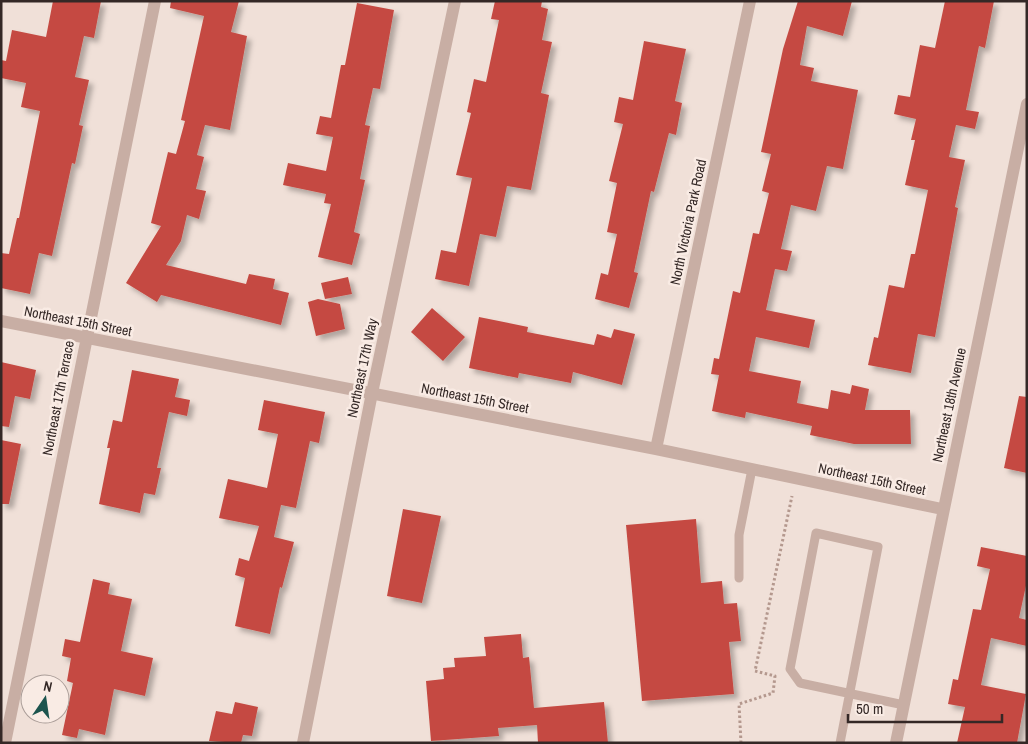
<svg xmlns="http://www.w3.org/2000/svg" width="1028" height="744" viewBox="0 0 1028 744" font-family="'Archivo Narrow',sans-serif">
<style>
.building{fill:#c54a42;filter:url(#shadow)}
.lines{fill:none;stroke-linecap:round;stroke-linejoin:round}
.path{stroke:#b4988e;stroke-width:3;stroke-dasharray:2.5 2.5;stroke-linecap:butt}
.lane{stroke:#c8aea4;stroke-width:9}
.street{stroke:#c8aea4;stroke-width:12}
.labels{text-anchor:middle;stroke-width:5;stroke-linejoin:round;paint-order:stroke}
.street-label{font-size:14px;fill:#342826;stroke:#f9ebe4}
</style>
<defs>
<filter id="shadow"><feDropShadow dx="4.5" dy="4.5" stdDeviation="2.5" flood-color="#0004"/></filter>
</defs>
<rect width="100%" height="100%" fill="#f0e0d8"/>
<!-- building -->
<path class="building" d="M 53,1 L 101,1 L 94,38 L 84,36 L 75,77 L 89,80 L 79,125 L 83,126 L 75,164 L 72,163 L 52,256 L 39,253 L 30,294 L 1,288 L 1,253 L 9,254 L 17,218 L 19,218 L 40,111 L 21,107 L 26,83 L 1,78 L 1,60 L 6,61 L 12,30 L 46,37 Z
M 171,1 L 239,1 L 231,32 L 247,36 L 230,130 L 205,125 L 197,155 L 204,157 L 196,189 L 206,191 L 199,219 L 187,215 L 181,241 L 166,265 L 246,284 L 249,274 L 275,279 L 273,289 L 289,293 L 281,325 L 161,295 L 157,302 L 126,283 L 161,226 L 151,223 L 168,152 L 176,154 L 185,121 L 181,120 L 204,16 L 170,8 Z
M 495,1 L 542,1 L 541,7 L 548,9 L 542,40 L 552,42 L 541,93 L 549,95 L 531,190 L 507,186 L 496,237 L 480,234 L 469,286 L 435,279 L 441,250 L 456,253 L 472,178 L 456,175 L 471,113 L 467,112 L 474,79 L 486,82 L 499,20 L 491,19 Z
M 798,1 L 852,1 L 843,36 L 807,26 L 800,65 L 814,68 L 811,81 L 858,90 L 843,169 L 827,166 L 816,211 L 791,205 L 781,249 L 792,251 L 787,271 L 775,269 L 766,310 L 815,320 L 809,348 L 756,337 L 749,371 L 801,381 L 797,403 L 828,409 L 831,390 L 850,394 L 852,385 L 869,389 L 865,410 L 910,410 L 911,444 L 854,444 L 810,435 L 812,426 L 746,412 L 745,418 L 712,411 L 719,375 L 711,374 L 714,358 L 719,359 L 733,291 L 740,293 L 753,233 L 759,234 L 769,193 L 762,191 L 771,154 L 761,152 L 783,49 Z
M 945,1 L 994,1 L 985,48 L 979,46 L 966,110 L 979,112 L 975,129 L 956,125 L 949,157 L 965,160 L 955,207 L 958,208 L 935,337 L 918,334 L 911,373 L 868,365 L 874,337 L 878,338 L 889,285 L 904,288 L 911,254 L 915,254 L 928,190 L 905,185 L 915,140 L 911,140 L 916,119 L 894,114 L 898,95 L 910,97 L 920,45 L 935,48 Z
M 357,3 L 394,10 L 380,89 L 373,88 L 365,125 L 370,126 L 360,179 L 365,180 L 354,232 L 360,234 L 352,265 L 318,257 L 331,204 L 324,203 L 326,194 L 283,185 L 288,163 L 326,171 L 333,137 L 316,134 L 320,116 L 331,118 L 341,65 L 345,65 Z
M 644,41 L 686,49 L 675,101 L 682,103 L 676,135 L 669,133 L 654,192 L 651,191 L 634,272 L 638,273 L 629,308 L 595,299 L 601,273 L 608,275 L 617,234 L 607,232 L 617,183 L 609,181 L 623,124 L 614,122 L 619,97 L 633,100 Z
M 348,277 L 352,294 L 325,299 L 321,283 Z
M 318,299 L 340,304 L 345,329 L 316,336 L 308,302 Z
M 432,308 L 465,337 L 443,361 L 411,332 Z
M 479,317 L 528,327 L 527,332 L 594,345 L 597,334 L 611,338 L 614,329 L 635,334 L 622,385 L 573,372 L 571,383 L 519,373 L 518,378 L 469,368 Z
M 1,362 L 36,370 L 30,399 L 15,396 L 9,427 L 1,426 Z
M 132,370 L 179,379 L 175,397 L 190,400 L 187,416 L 169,412 L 157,468 L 161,468 L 155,495 L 144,493 L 140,513 L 99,504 L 110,448 L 107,448 L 113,420 L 122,422 Z
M 1019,396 L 1027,397 L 1027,473 L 1004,468 Z
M 264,400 L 325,412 L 319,443 L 310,441 L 296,508 L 281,505 L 274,537 L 294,542 L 282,588 L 280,587 L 270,634 L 235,626 L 245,578 L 235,575 L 239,558 L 249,561 L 259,526 L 219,518 L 228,479 L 267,488 L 278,434 L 258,430 Z
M 1,440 L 21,444 L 9,504 L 1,504 Z
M 403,509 L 441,516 L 422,603 L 387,596 Z
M 696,519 L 701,583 L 722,581 L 724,604 L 737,603 L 741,641 L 729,642 L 734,694 L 642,701 L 626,525 Z
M 981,547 L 1027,556 L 1027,581 L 1019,618 L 1027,620 L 1027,646 L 991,638 L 981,685 L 1026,694 L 1017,743 L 957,743 L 965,707 L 948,704 L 953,679 L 958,680 L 973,609 L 981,610 L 990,569 L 977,566 Z
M 93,579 L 110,583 L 108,594 L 132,599 L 121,651 L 153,658 L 145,696 L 114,689 L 105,735 L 79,729 L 77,738 L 62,735 L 73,683 L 67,681 L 71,658 L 62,656 L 65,639 L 80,642 Z
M 521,634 L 523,658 L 529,657 L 534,708 L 604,702 L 608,743 L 538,743 L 537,725 L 498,728 L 499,736 L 431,741 L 426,681 L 444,679 L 443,668 L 455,667 L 454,658 L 486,656 L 484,637 Z
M 235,702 L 258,707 L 252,736 L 243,735 L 241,743 L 209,741 L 216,711 L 232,714 Z"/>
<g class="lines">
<!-- path -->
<path class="path" d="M 741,743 L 739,704 L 773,693 L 775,676 L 755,671 L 792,496"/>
<!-- lane -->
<path class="lane" d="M 739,578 L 739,535 L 752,469
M 840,743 L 878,547 L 816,533 L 790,669 L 800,683 L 904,705"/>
<!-- street -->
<path class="street" d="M 1,321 L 656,449 L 942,509
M 656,449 L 750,1
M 5,743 L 155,1
M 303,743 L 372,393 L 455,1
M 896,743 L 1027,104"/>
</g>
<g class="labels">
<!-- street labels -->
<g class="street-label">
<text transform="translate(688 222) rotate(-78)" y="5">North Victoria Park Road</text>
<text transform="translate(78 321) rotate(11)" y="5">Northeast 15th Street</text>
<text transform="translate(362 368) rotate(-78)" y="5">Northeast 17th Way</text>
<text transform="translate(58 398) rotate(-79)" y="5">Northeast 17th Terrace</text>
<text transform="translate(475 398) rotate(11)" y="5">Northeast 15th Street</text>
<text transform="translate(949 405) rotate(-78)" y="5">Northeast 18th Avenue</text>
<text transform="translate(872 479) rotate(12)" y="5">Northeast 15th Street</text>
</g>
</g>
<!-- border -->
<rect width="1028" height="744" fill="none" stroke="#342826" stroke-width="5"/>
<!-- north arrow -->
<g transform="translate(45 699) rotate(13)"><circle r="24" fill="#f9ebe4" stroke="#aa9d98"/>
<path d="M0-4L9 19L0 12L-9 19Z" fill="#1c544e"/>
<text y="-8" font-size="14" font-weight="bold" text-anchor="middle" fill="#342826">N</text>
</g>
<!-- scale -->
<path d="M848 714v8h154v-8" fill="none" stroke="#342826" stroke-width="2.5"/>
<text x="856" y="714" font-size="15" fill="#342826" stroke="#f9ebe4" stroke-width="4" paint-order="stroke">50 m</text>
</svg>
